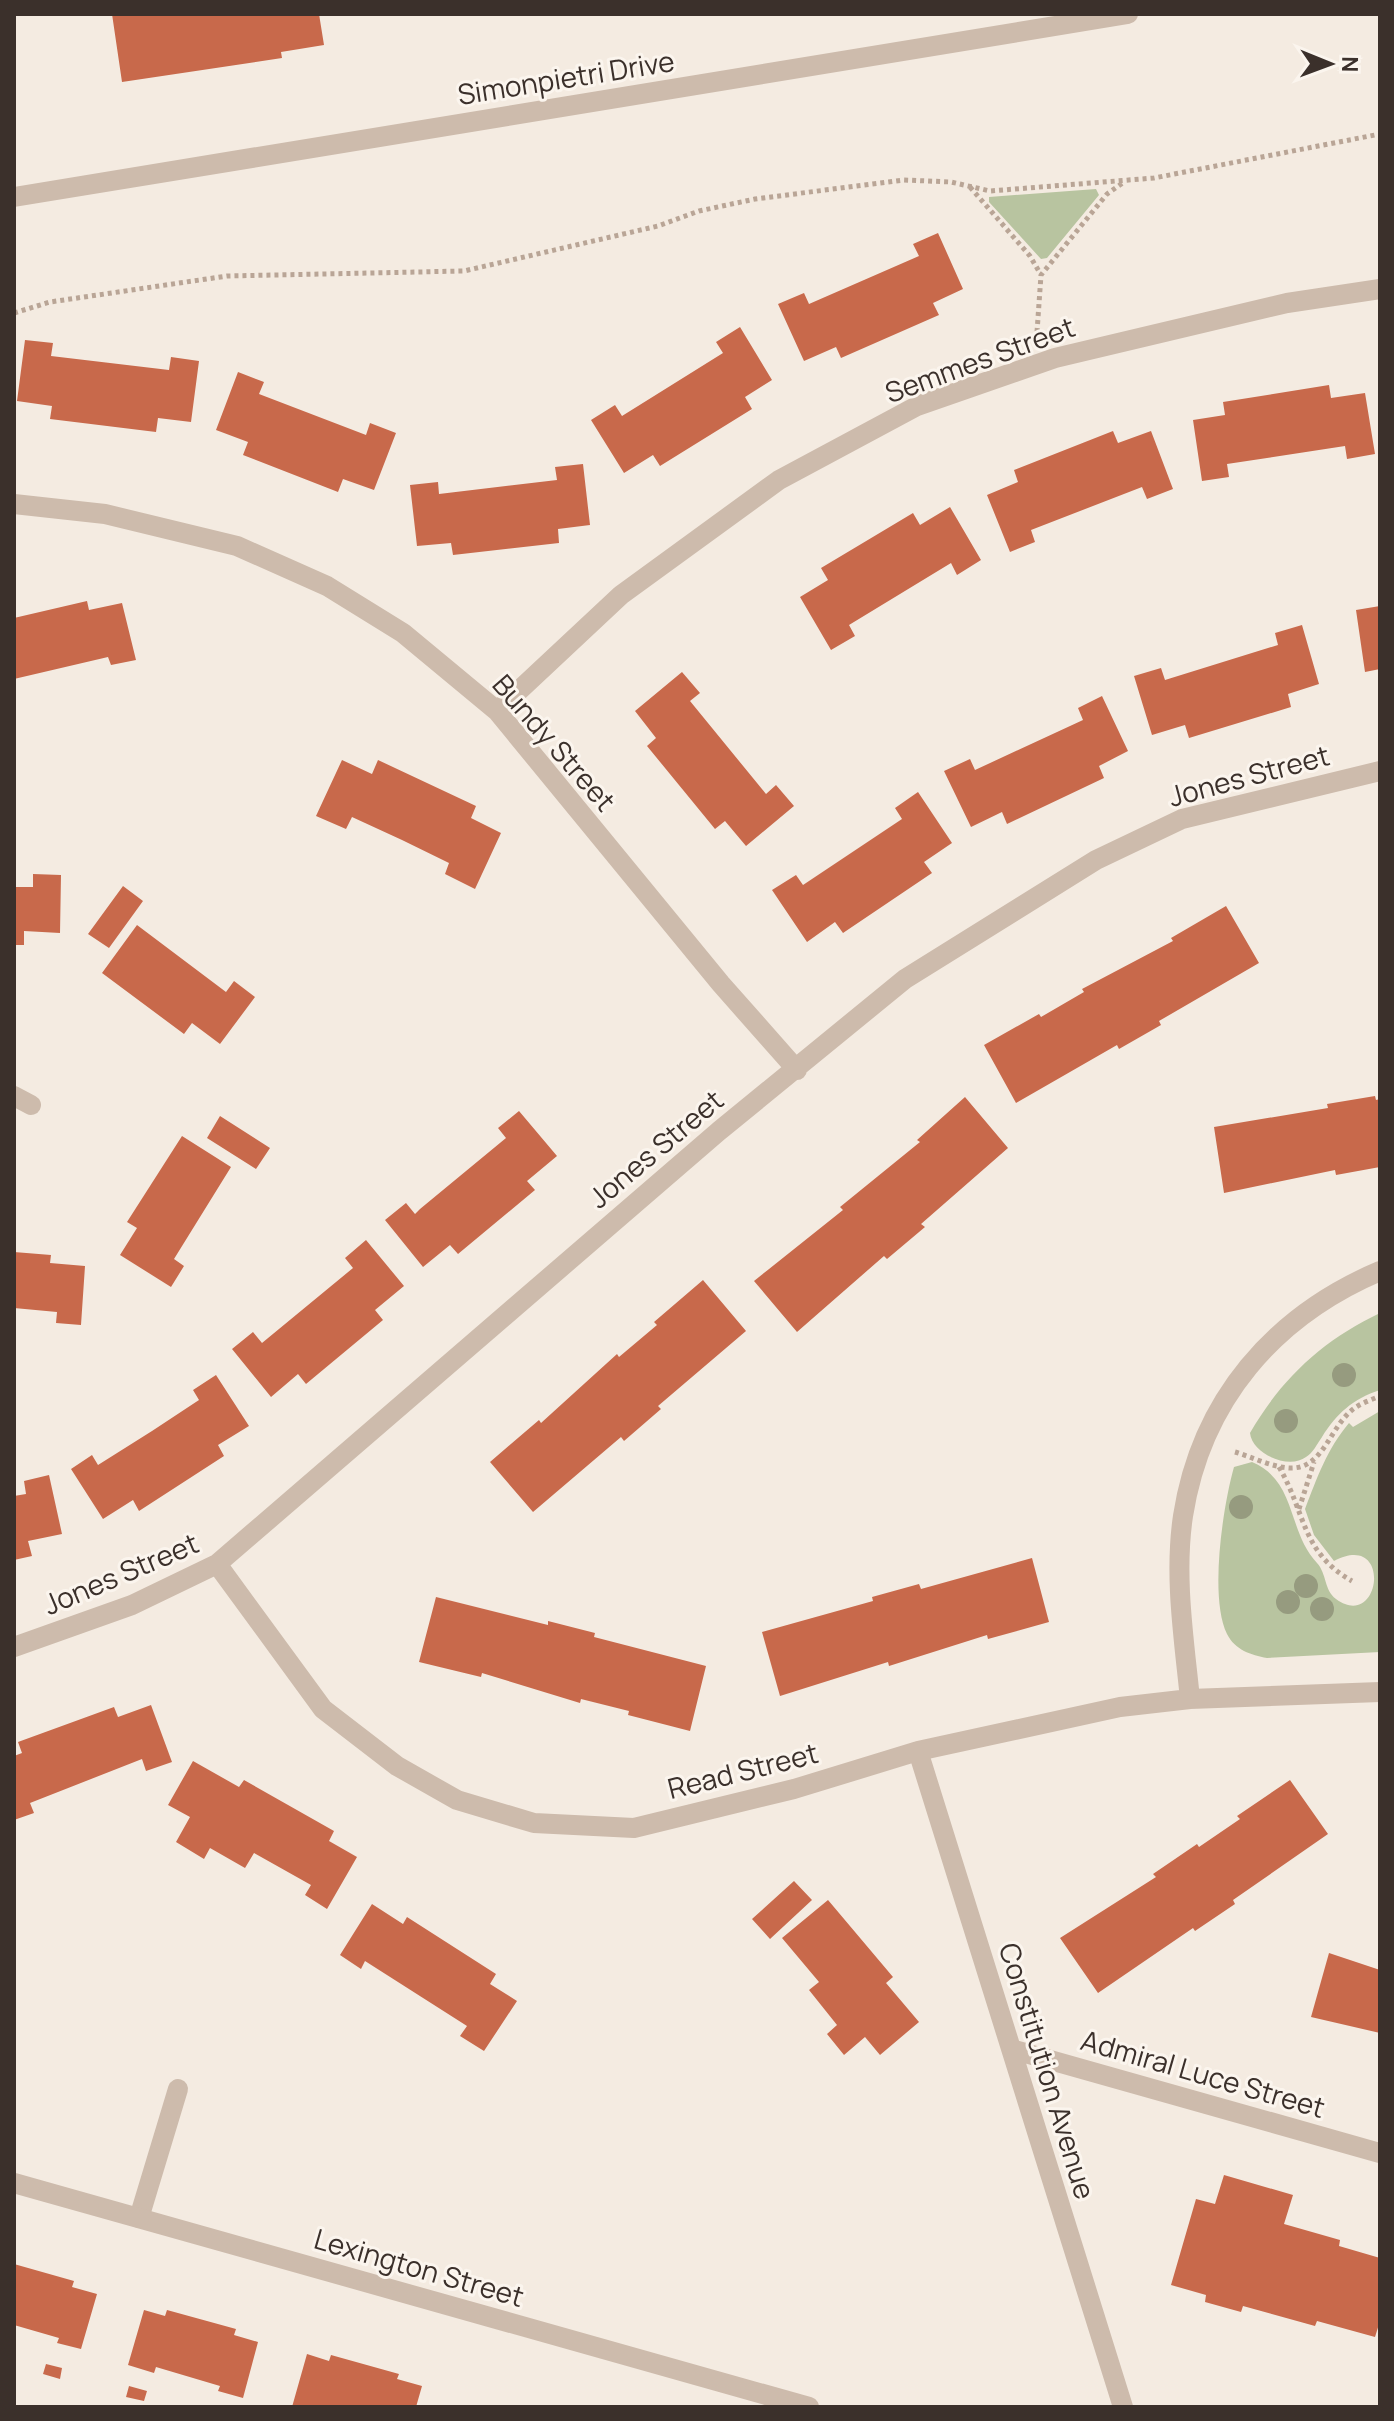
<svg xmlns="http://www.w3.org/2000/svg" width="1394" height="2421" viewBox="0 0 1394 2421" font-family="Manrope,sans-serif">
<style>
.green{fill:#b8c4a0}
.building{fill:#c8694b}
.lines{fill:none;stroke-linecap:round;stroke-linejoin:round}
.path{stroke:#b9a596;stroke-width:5;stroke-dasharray:4 4;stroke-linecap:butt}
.service{stroke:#cdbbac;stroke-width:20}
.minor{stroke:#cdbbac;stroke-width:20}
.tree{fill:#969b7f}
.labels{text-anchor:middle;stroke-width:6;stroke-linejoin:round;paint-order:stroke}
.street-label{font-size:28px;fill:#3b302b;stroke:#fbf5ee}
</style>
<rect width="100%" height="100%" fill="#f4ebe1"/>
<!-- green -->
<path class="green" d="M 1096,189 L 1099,195 L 1047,258 L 1041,259 L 989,202 L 989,197 Z
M 1380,1313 L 1380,1390 C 1353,1399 1337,1413 1322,1437 C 1317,1444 1313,1453 1306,1457 C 1289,1470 1252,1454 1250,1433 C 1281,1379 1323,1340 1380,1313 Z
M 1380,1411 L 1380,1652 L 1267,1658 C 1251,1655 1235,1650 1227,1634 C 1209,1597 1223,1506 1234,1467 L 1252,1462 C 1297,1481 1287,1531 1317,1563 C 1327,1574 1324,1590 1336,1599 C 1381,1632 1393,1530 1334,1561 L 1314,1535 L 1305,1509 C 1317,1478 1327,1449 1349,1423 L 1353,1427 Z"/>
<!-- building -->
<path class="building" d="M 112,14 L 319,14 L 324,45 L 281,52 L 282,58 L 122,82 Z
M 938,233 L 963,289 L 933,303 L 939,315 L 841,358 L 836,347 L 804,361 L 778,304 L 804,293 L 809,304 L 919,256 L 913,244 Z
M 740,327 L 772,380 L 745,397 L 752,409 L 660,466 L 653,455 L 624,473 L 591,420 L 615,405 L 622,416 L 723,353 L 716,342 Z
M 25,340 L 53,343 L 51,356 L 169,370 L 171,357 L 199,361 L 191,422 L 158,418 L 156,432 L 50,419 L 52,406 L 17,401 Z
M 238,372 L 264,382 L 259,394 L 366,435 L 370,423 L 396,433 L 374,490 L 343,479 L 338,492 L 243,455 L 248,442 L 216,430 Z
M 1329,385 L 1331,398 L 1365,393 L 1375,454 L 1347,459 L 1345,446 L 1227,464 L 1229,477 L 1202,481 L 1193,420 L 1225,415 L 1223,402 Z
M 1113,431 L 1118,443 L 1151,431 L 1173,489 L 1147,499 L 1142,487 L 1031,530 L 1035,542 L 1010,552 L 987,495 L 1018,482 L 1014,470 Z
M 583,464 L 590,525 L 558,529 L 559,543 L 453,555 L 451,543 L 417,546 L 410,485 L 438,482 L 439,494 L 557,480 L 555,467 Z
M 950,507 L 981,560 L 957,575 L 951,563 L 849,625 L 855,636 L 831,650 L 800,597 L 828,580 L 821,568 L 913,513 L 920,525 Z
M 87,601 L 89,610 L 122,603 L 136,660 L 111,665 L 108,657 L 14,679 L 14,618 Z
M 1380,606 L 1380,669 L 1365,672 L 1356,610 Z
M 1302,625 L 1319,684 L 1288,694 L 1291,707 L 1189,738 L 1185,725 L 1152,735 L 1134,676 L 1161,668 L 1165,680 L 1278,645 L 1275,633 Z
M 682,672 L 700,693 L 690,701 L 766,794 L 776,785 L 794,806 L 746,846 L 725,821 L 715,829 L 647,746 L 656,738 L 635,711 Z
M 1102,696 L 1128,751 L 1099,766 L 1104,778 L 1007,824 L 1002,812 L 971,827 L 944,771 L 970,759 L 975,770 L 1083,720 L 1078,708 Z
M 342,760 L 372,774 L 378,760 L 476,806 L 471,818 L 501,833 L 475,889 L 445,874 L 449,863 L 402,840 L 352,817 L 346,829 L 316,816 Z
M 918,792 L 952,843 L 924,862 L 932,873 L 843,933 L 835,922 L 807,942 L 772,890 L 796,875 L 803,885 L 902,819 L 895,808 Z
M 33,874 L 61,875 L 60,933 L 24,931 L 24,945 L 14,945 L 14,887 L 33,887 Z
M 123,886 L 143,901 L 109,948 L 88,934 Z
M 1226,906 L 1259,963 L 1159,1021 L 1161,1025 L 1119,1049 L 1117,1045 L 1016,1103 L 984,1045 L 1039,1014 L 1041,1017 L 1084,992 L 1082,989 L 1173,941 L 1171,938 Z
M 137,925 L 226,992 L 234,981 L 255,997 L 220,1044 L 192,1023 L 184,1034 L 102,973 Z
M 1375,1096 L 1376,1100 L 1380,1099 L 1380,1167 L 1336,1175 L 1335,1170 L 1224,1193 L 1214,1127 L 1328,1108 L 1327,1104 Z
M 965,1097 L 1008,1148 L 921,1224 L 925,1227 L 887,1259 L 884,1256 L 797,1332 L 754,1281 L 843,1210 L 840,1207 L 920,1142 L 917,1140 Z
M 519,1111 L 557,1156 L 527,1181 L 535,1190 L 458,1254 L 450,1245 L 423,1267 L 385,1220 L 406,1203 L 415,1214 L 420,1209 L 506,1138 L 498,1128 Z
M 220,1116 L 270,1148 L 256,1169 L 207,1138 Z
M 182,1136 L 231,1167 L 174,1259 L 184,1266 L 171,1287 L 120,1255 L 137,1228 L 127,1222 Z
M 366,1240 L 404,1286 L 375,1310 L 383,1320 L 306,1384 L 298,1374 L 271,1397 L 232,1349 L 253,1332 L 262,1343 L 353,1268 L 345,1258 Z
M 14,1252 L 51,1255 L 50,1263 L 85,1266 L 81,1325 L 56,1323 L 57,1312 L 14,1308 Z
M 703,1280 L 746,1331 L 658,1406 L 661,1409 L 624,1441 L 621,1437 L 533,1512 L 490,1462 L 539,1420 L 541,1423 L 617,1354 L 619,1357 L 657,1325 L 654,1322 Z
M 216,1375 L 249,1426 L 218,1445 L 224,1456 L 139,1511 L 133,1500 L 103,1519 L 71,1469 L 92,1455 L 98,1465 L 152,1431 L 199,1400 L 193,1390 Z
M 49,1475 L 62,1534 L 28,1541 L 32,1556 L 14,1560 L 14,1496 L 26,1494 L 24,1481 Z
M 1032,1558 L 1049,1622 L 988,1639 L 987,1635 L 889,1666 L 888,1662 L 780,1696 L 762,1632 L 873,1601 L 872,1597 L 919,1584 L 921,1589 Z
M 436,1597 L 548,1625 L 548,1621 L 595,1633 L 594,1637 L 706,1666 L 690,1731 L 628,1715 L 629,1711 L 581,1699 L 580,1703 L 482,1673 L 481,1677 L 419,1662 Z
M 151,1705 L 172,1762 L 146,1771 L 142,1759 L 30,1803 L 34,1813 L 14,1820 L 14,1756 L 22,1753 L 18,1742 L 114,1707 L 118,1717 Z
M 193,1761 L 239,1787 L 244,1780 L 334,1831 L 329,1841 L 357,1857 L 327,1909 L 305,1895 L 311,1885 L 254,1853 L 245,1868 L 210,1848 L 204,1859 L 176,1842 L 190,1817 L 168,1805 Z
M 1290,1780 L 1328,1834 L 1233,1900 L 1235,1904 L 1195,1931 L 1193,1928 L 1098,1993 L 1060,1938 L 1156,1877 L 1153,1874 L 1197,1844 L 1199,1847 L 1240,1819 L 1237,1816 Z
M 794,1881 L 812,1900 L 770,1939 L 752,1919 Z
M 828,1900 L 893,1977 L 886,1983 L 919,2022 L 880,2055 L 865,2037 L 844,2055 L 827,2034 L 837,2025 L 809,1990 L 819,1982 L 782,1938 Z
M 372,1904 L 403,1924 L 407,1917 L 496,1974 L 490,1984 L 517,2001 L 484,2051 L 460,2036 L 467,2026 L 365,1961 L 361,1969 L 340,1955 Z
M 1329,1953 L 1380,1970 L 1380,2033 L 1311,2017 Z
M 1224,2175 L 1293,2195 L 1284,2224 L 1340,2240 L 1339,2246 L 1380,2258 L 1380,2321 L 1375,2337 L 1317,2321 L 1315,2326 L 1243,2306 L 1241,2312 L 1205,2302 L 1206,2295 L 1171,2285 L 1196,2199 L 1215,2204 Z
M 14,2264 L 74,2281 L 72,2287 L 97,2294 L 81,2349 L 57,2343 L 59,2338 L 14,2325 Z
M 144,2310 L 165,2316 L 167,2310 L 236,2329 L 234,2335 L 258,2342 L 243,2398 L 218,2391 L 220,2386 L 156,2367 L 154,2373 L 128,2365 Z
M 307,2354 L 329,2361 L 331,2355 L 399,2374 L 397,2379 L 422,2386 L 416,2407 L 292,2407 Z
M 46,2364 L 62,2368 L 60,2379 L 43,2374 Z
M 129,2386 L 147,2391 L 144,2401 L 126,2397 Z"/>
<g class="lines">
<!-- path -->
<path class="path" d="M 970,187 L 1030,256 L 1041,275
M 14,313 L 50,302 L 227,276 L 464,271 L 658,226 L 699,211 L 755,199 L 904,180 L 951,182 L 990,191 L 1154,178 L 1380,134
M 1037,332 L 1041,275 L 1107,194 L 1124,182
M 1235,1452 C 1252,1457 1271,1467 1290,1468 C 1323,1469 1329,1429 1352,1410 C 1359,1404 1371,1400 1380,1396
M 1279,1467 C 1306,1513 1301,1552 1352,1581
M 1299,1509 L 1314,1462"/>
<!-- service -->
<path class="service" d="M 139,2218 L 178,2089"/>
<!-- minor -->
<path class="minor" d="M 14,197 L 1128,14
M 14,504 L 105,514 L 237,546 L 327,586 L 403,633 L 497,711 L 721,984 L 797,1070
M 497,711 L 621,595 L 779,480 L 917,406 L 1055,358 L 1287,303 L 1380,289
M 14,1096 L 31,1105
M 217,1564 L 323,1709 L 397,1766 L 457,1800 L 534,1823 L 634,1828 L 794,1789 L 918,1751 L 1120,1707 L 1190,1699 L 1380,1692
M 14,1647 L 132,1605 L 217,1564 L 719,1131 L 905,979 L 1096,860 L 1182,819 L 1380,771
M 1190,1699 C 1184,1639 1174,1576 1183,1516 C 1201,1400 1274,1316 1380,1271
M 918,1751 L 1123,2407
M 1011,2049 L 1380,2153
M 14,2183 L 809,2407"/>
</g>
<!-- trees -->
<g class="tree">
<circle cx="1344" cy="1375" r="12"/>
<circle cx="1286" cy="1421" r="12"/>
<circle cx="1241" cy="1507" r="12"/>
<circle cx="1306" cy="1586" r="12"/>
<circle cx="1288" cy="1602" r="12"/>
<circle cx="1322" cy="1609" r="12"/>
</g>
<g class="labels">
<!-- street labels -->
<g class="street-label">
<text transform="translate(566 78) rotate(-9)" y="10">Simonpietri Drive</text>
<text transform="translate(980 360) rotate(-20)" y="10">Semmes Street</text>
<text transform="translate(554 743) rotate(49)" y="10">Bundy Street</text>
<text transform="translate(1249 776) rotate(-15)" y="10">Jones Street</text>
<text transform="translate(656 1149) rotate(-40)" y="10">Jones Street</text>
<text transform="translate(121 1574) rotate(-23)" y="10">Jones Street</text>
<text transform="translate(743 1771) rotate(-14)" y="10">Read Street</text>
<text transform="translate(1047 2071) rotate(73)" y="10">Constitution Avenue</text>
<text transform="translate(1203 2074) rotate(16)" y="10">Admiral Luce Street</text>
<text transform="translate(419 2268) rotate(16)" y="10">Lexington Street</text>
</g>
</g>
<!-- border -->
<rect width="1394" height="2421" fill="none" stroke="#3b302b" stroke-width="32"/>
<!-- north arrow -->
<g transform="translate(1330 64) rotate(91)" stroke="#fbf5ee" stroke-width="6" paint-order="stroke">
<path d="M0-6L14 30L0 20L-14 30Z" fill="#3b302b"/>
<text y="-12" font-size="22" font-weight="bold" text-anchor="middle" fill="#3b302b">N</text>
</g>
</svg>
